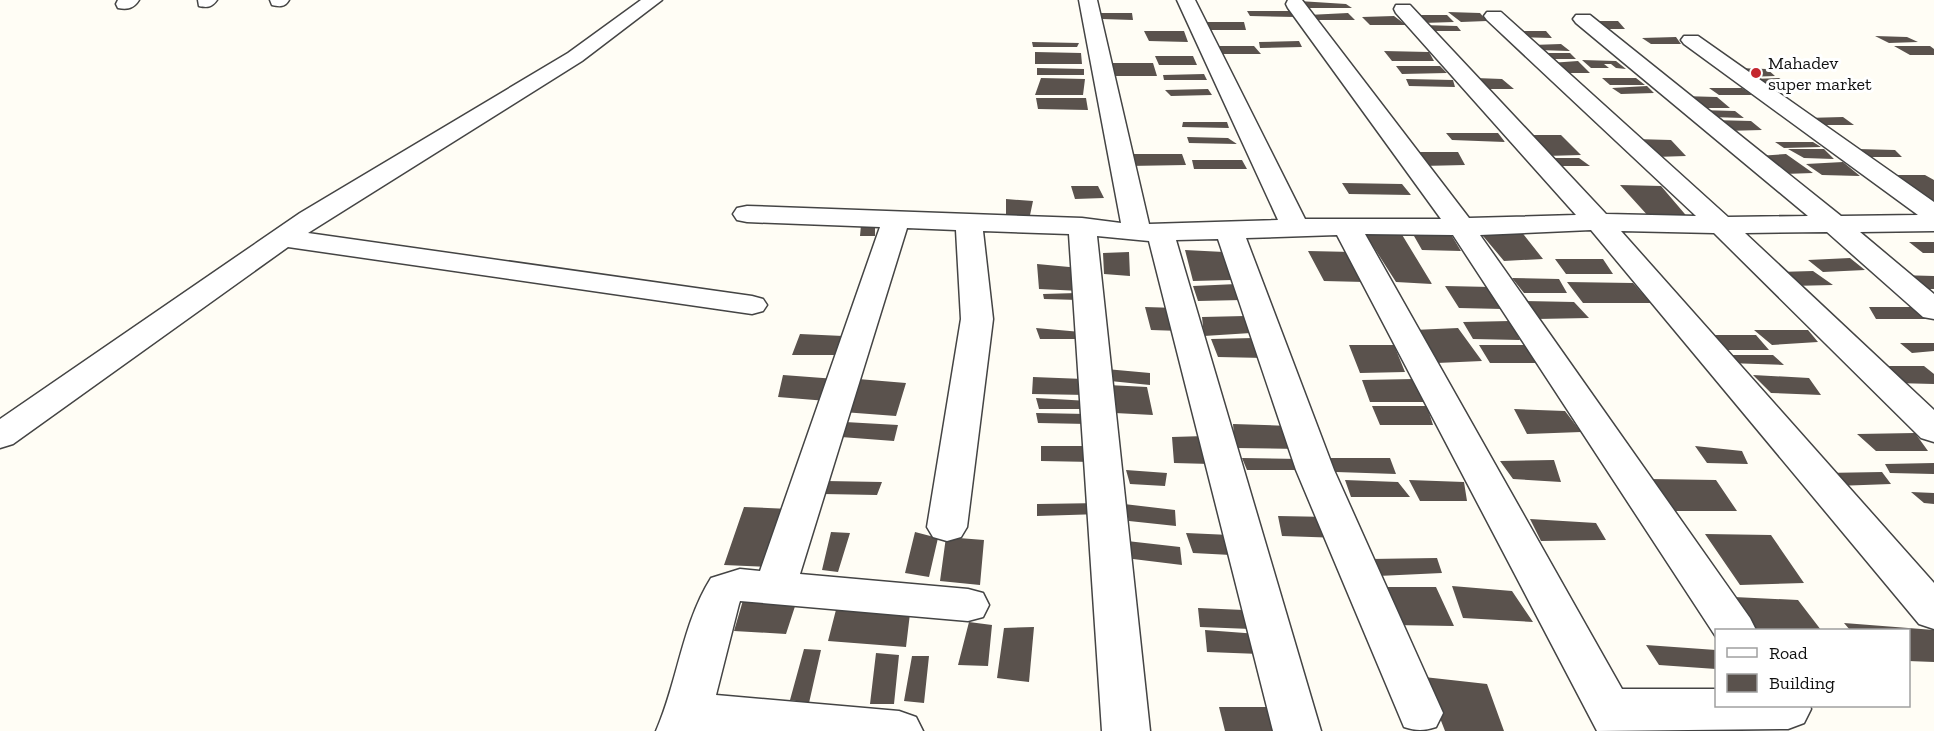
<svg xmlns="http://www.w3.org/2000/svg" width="1934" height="731" viewBox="0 0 1934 731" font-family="'Zilla Slab',serif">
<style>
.building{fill:#5a524d}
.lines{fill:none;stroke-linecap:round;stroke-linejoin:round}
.minor-casing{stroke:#444;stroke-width:3}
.minor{fill:#fff;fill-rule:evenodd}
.poi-dot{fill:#c4262e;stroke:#fff;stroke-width:2}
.labels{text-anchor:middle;stroke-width:6;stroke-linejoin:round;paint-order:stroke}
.far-poi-label{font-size:18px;fill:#111;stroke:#fff;text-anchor:start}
</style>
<rect width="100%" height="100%" fill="#fffdf5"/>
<!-- building -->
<path class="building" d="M 1299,1 L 1346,4 L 1352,8 L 1305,8 Z
M 1247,11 L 1291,11 L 1295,17 L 1250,16 Z
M 1448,12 L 1480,13 L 1487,21 L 1461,22 Z
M 1099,13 L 1132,13 L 1133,20 L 1102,19 Z
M 1348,13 L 1355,20 L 1313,20 L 1308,15 Z
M 1416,15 L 1447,15 L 1454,22 L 1423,23 Z
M 1394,16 L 1406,25 L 1370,25 L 1362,17 Z
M 1591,21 L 1618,21 L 1625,29 L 1600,29 Z
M 1204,22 L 1244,22 L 1246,30 L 1206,30 Z
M 1423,25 L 1457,26 L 1461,31 L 1431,31 Z
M 1144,31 L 1184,31 L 1188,42 L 1149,41 Z
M 1513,31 L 1546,31 L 1552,38 L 1520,37 Z
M 1875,36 L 1907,37 L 1918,42 L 1889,43 Z
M 1676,37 L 1681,44 L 1651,44 L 1642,38 Z
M 1299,41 L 1302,47 L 1260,48 L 1259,42 Z
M 1032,42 L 1079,43 L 1077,47 L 1033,47 Z
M 1561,44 L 1570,51 L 1538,50 L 1532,45 Z
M 1215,46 L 1254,46 L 1261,54 L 1219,54 Z
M 1894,46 L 1930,46 L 1934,49 L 1934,55 L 1910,55 Z
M 1384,51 L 1429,52 L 1434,61 L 1392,61 Z
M 1035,52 L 1081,53 L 1082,64 L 1035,64 Z
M 1540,53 L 1570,53 L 1576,59 L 1546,59 Z
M 1155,56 L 1193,56 L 1197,65 L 1159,65 Z
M 1582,60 L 1616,61 L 1626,69 L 1616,68 L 1611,64 L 1604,64 L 1609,68 L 1591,68 Z
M 1578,61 L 1590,73 L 1561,73 L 1550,63 Z
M 1106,63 L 1153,63 L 1157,76 L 1109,76 Z
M 1396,66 L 1440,66 L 1447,73 L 1402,74 Z
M 1037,68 L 1084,69 L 1084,75 L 1037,75 Z
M 1736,68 L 1767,69 L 1775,76 L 1746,77 Z
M 1204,74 L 1207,80 L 1164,80 L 1163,75 Z
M 1041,78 L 1085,79 L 1083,95 L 1035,95 Z
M 1476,78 L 1502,79 L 1514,89 L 1485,89 Z
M 1602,78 L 1636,78 L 1645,85 L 1610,85 Z
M 1779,78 L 1791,86 L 1760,86 L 1754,79 Z
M 1406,79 L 1453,80 L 1455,87 L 1409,86 Z
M 1647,86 L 1654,93 L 1621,94 L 1612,88 Z
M 1709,88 L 1742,88 L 1752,95 L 1719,95 Z
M 1208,89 L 1212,95 L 1171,96 L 1165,90 Z
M 1682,96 L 1717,97 L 1730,108 L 1697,108 Z
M 1036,98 L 1086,98 L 1088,110 L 1038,109 Z
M 1699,110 L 1735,111 L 1744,118 L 1710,117 Z
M 1843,117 L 1854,125 L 1816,125 L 1806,118 Z
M 1712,120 L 1751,121 L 1762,130 L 1724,131 Z
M 1183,122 L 1227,122 L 1229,128 L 1182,127 Z
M 1446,133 L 1498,133 L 1505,142 L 1452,140 Z
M 1524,135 L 1561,135 L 1581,155 L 1545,156 Z
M 1187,137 L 1228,138 L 1237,144 L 1189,143 Z
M 1635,139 L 1671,140 L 1686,156 L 1655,157 Z
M 1775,142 L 1813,142 L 1821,147 L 1784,148 Z
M 1788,149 L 1824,149 L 1834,159 L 1804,158 Z
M 1858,149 L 1895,150 L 1902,157 L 1868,157 Z
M 1412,152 L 1458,152 L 1465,165 L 1422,166 Z
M 1126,154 L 1182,154 L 1186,165 L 1128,166 Z
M 1786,154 L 1813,173 L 1784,174 L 1758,156 Z
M 1547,158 L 1579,158 L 1590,166 L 1556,166 Z
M 1192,160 L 1242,160 L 1247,169 L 1194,169 Z
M 1843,162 L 1860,176 L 1822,175 L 1806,164 Z
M 1886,175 L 1925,175 L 1934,180 L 1934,210 Z
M 1342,183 L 1402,184 L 1411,195 L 1349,194 Z
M 1620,185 L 1661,186 L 1690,220 L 1650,218 Z
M 1071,186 L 1098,186 L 1104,198 L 1075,199 Z
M 1006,199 L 1033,201 L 1029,220 L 1006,220 Z
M 861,225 L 875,225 L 875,236 L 860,236 Z
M 1478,230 L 1520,230 L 1543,259 L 1504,261 Z
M 1364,232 L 1401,233 L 1432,284 L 1396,282 Z
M 1414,236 L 1452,236 L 1461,251 L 1422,250 Z
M 1909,242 L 1934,242 L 1934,253 L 1923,253 Z
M 1185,250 L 1224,252 L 1232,280 L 1193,281 Z
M 1308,251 L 1353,252 L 1365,282 L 1324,281 Z
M 1129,252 L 1130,276 L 1104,274 L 1103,253 Z
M 1850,258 L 1865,270 L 1823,272 L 1808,260 Z
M 1555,259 L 1603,259 L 1613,274 L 1566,274 Z
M 1037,264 L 1080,268 L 1081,291 L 1039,289 Z
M 1813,271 L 1833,285 L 1791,286 L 1776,272 Z
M 1898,275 L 1934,276 L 1934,289 L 1917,289 Z
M 1512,278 L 1559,279 L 1567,293 L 1524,293 Z
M 1567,282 L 1633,283 L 1651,303 L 1583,303 Z
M 1237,284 L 1242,300 L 1198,301 L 1193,286 Z
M 1445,286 L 1491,287 L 1503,309 L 1459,308 Z
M 1077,293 L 1079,300 L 1044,299 L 1043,294 Z
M 1525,301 L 1574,302 L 1589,318 L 1537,319 Z
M 1145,307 L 1177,308 L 1181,331 L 1151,330 Z
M 1869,307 L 1918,307 L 1931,319 L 1876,319 Z
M 1245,316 L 1251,333 L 1204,336 L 1202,317 Z
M 1510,321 L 1520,340 L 1473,339 L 1463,322 Z
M 1036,328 L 1081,332 L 1085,339 L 1040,339 Z
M 1458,328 L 1482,361 L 1437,363 L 1414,330 Z
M 1754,330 L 1808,330 L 1818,342 L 1772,345 Z
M 800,334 L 843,336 L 836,355 L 792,355 Z
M 1701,335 L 1756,335 L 1769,350 L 1717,350 Z
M 1254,338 L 1265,358 L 1218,357 L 1211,339 Z
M 1900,343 L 1934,343 L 1934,351 L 1912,353 Z
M 1349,345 L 1394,345 L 1405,372 L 1360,373 Z
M 1479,345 L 1529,345 L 1540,363 L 1490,363 Z
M 1721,355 L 1773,355 L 1784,365 L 1728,363 Z
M 1874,366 L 1924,366 L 1934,374 L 1934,384 L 1895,383 Z
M 1106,369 L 1150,373 L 1150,385 L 1110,381 Z
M 783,375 L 836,379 L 827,401 L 778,397 Z
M 1753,375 L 1809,378 L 1821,395 L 1771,393 Z
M 1033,377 L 1084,379 L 1087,395 L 1032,394 Z
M 858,379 L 906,383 L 896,416 L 843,412 Z
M 1414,379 L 1426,402 L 1370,402 L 1362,380 Z
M 1108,385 L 1147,387 L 1153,415 L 1115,413 Z
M 1036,398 L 1089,401 L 1085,409 L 1039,409 Z
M 1372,406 L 1427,406 L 1433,425 L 1380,425 Z
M 1514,409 L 1565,411 L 1581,432 L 1527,434 Z
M 1036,413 L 1087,414 L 1088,424 L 1038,423 Z
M 845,422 L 898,425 L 894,441 L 841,437 Z
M 1233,424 L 1290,426 L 1300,449 L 1235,448 Z
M 1915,433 L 1928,451 L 1876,451 L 1857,434 Z
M 1205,436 L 1211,464 L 1174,463 L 1172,437 Z
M 1041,446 L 1092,446 L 1093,462 L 1041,461 Z
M 1695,446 L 1742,451 L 1748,464 L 1707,463 Z
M 1242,458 L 1301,459 L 1307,470 L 1247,470 Z
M 1329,458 L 1390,458 L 1396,474 L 1336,472 Z
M 1554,460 L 1561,482 L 1513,479 L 1500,461 Z
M 1934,463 L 1934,474 L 1890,473 L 1885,464 Z
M 1126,470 L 1167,473 L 1165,486 L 1130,484 Z
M 1882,472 L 1891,484 L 1836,486 L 1824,473 Z
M 1649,479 L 1716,480 L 1737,511 L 1669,511 Z
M 1345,480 L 1398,482 L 1410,497 L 1351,497 Z
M 1409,480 L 1464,482 L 1467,501 L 1420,501 Z
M 826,481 L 882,482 L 877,495 L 823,494 Z
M 1911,492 L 1934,493 L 1934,504 L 1924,503 Z
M 1102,503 L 1101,514 L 1037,516 L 1037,504 Z
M 1124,504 L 1175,510 L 1176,526 L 1129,521 Z
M 744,507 L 790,509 L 770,567 L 724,565 Z
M 1278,516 L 1330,517 L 1341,538 L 1282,536 Z
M 1530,519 L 1596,523 L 1606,540 L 1541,541 Z
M 831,532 L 850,533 L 838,572 L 822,570 Z
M 915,532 L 938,538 L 929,577 L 905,573 Z
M 1186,533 L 1230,535 L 1231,555 L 1193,553 Z
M 1705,534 L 1771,535 L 1804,583 L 1740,585 Z
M 946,537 L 984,540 L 980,585 L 940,581 Z
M 1127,541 L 1180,547 L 1182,565 L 1133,559 Z
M 1437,558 L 1442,573 L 1378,576 L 1370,559 Z
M 1452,586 L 1512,591 L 1533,622 L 1463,618 Z
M 1377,587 L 1436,587 L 1454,626 L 1393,625 Z
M 746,590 L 799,594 L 786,634 L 734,631 Z
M 1734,597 L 1798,600 L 1821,630 L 1755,630 Z
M 839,598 L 911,605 L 906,647 L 828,641 Z
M 1198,608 L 1244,610 L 1251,629 L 1200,627 Z
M 969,622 L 992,625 L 988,666 L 958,665 Z
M 1844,623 L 1934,630 L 1934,662 L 1908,661 L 1908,630 L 1850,630 Z
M 1034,627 L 1029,682 L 997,678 L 1004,628 Z
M 1205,630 L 1258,634 L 1260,654 L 1207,652 Z
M 1646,645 L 1716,650 L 1716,669 L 1659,665 Z
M 804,649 L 821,650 L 809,703 L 790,700 Z
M 876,653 L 899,655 L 894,704 L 870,704 Z
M 912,656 L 929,656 L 924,703 L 904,701 Z
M 1424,677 L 1487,684 L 1504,731 L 1445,731 Z
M 1219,707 L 1278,707 L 1282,731 L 1225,731 Z"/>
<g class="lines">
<defs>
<path id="minor" d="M 118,0 L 139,0 C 134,8 128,10 118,8 L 116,4 Z
M 198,0 L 217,0 C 212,7 208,8 199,6 Z
M 270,0 L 289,0 C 285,7 280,7 272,5 Z
M 641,0 L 662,0 L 582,61 L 308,233 L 752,296 L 763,299 L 767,305 L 763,311 L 752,314 L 288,247 L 13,444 L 0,448 L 0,419 L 300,213 L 568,53 Z
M 1079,0 L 1097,0 L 1149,224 L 1278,220 L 1177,0 L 1195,0 L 1305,219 L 1441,219 L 1288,8 L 1286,4 L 1288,0 L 1302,0 L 1469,218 L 1576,215 L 1396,13 L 1394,9 L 1396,5 L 1410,5 L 1606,214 L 1696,216 L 1487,20 L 1484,16 L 1487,12 L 1501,12 L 1728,217 L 1808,216 L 1576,23 L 1573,19 L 1576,15 L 1590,15 L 1841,216 L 1918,215 L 1684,44 L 1681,40 L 1684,36 L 1698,36 L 1934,202 L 1934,231 L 1860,232 L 1934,294 L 1934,319 L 1923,317 L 1827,232 L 1745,233 L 1934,410 L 1934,442 L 1921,438 L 1714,233 L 1621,231 L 1934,583 L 1934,629 L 1919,624 L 1591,230 L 1480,235 L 1750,618 L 1756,630 L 1716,630 L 1716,637 L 1453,235 L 1365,234 L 1622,689 L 1716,689 L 1716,706 L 1810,706 L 1811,709 L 1804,723 L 1788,729 L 1597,731 L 1337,235 L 1246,238 L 1334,470 L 1443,713 L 1436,727 C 1424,731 1416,731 1404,727 L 1296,470 L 1218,239 L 1176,240 L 1321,731 L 1273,731 L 1149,241 L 1097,236 L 1150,731 L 1102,731 L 1069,234 L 983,231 L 993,319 L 967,527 L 961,537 L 947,541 L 933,537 L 927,527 L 961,319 L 956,230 L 907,228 L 800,574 L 968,589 L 983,593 L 989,605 L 983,617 L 968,621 L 740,601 L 739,604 L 716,695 L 899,711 L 916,717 L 923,731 L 656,731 C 678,681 682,624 711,578 L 740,569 L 760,571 L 880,227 L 747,222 L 737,220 L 733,214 L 737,208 L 747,206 L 1082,218 L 1121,223 Z"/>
</defs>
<!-- minor casing -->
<use href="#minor" class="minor-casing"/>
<!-- minor -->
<use href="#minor" class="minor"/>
</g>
<!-- markers -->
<circle class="poi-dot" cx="1756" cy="73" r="6"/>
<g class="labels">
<!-- far-poi labels -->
<g class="far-poi-label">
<text x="1768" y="69">Mahadev<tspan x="1768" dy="21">super market</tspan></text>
</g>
</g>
<!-- legend -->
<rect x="1715" y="629" width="195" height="78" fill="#ffffff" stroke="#a0a0a0" stroke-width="1.5"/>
<rect x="1727" y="648" width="30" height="9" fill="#ffffff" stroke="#a0a0a0" stroke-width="1.5"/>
<text x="1769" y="659" font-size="18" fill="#111111">Road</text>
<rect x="1727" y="674" width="30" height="18" fill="#5a524d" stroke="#a0a0a0" stroke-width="1.5"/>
<text x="1769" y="689" font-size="18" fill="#111111">Building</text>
</svg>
